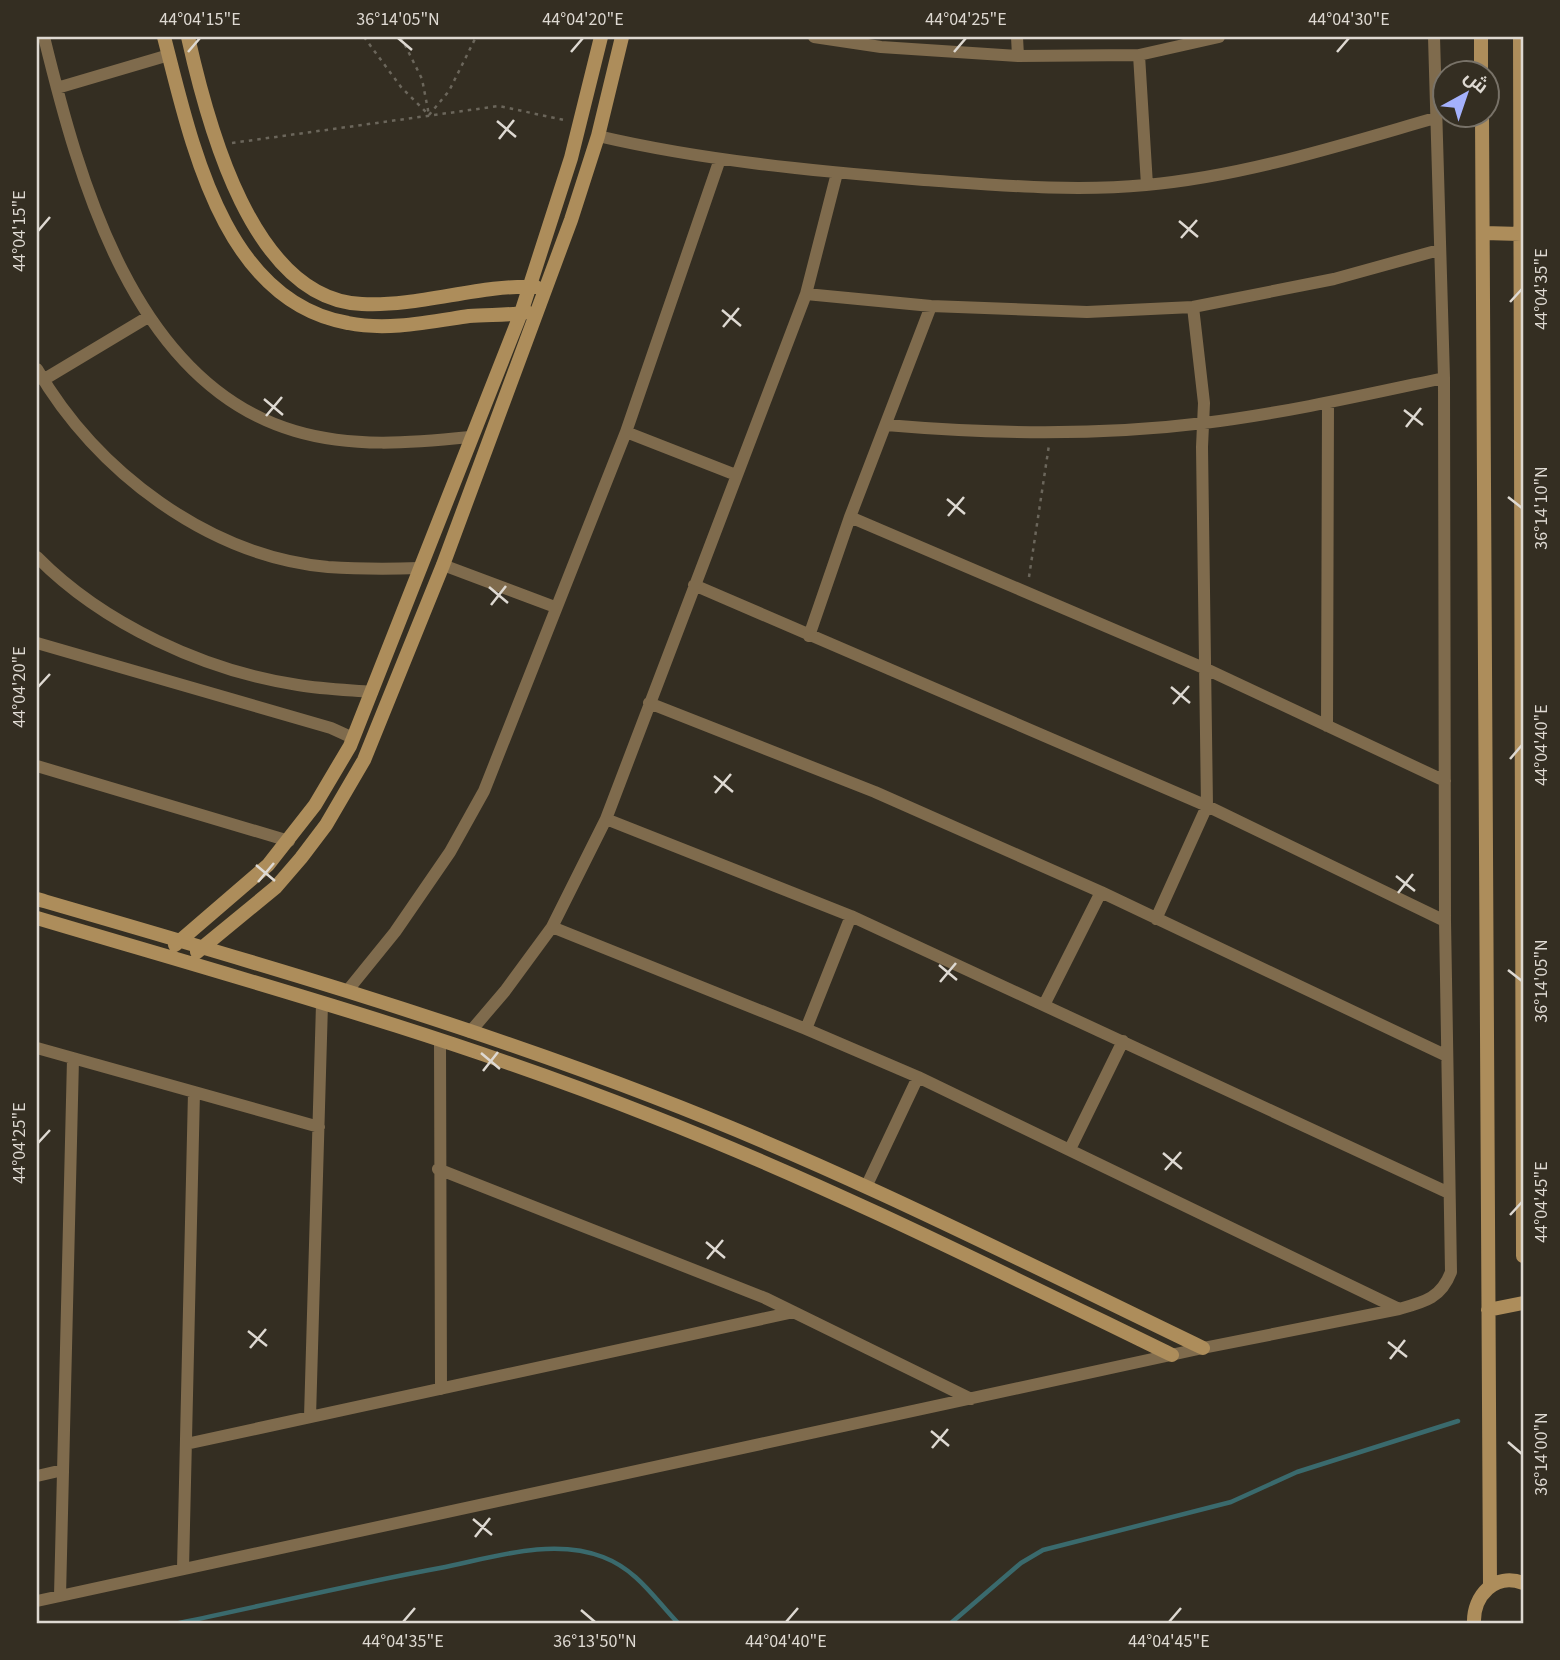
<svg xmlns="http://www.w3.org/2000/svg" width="1560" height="1660" viewBox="0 0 1560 1660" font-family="'Source Sans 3',Cairo,sans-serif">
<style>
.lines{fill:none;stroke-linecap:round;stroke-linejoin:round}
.stream{stroke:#3a6a6d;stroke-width:4.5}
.path{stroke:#6b665b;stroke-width:2.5;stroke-dasharray:3.5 5;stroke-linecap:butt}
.street{stroke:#7f6b4d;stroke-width:12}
.secondary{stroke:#ad8d5b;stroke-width:14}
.ticks{fill:none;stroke:#ded9d2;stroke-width:2.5}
.neatline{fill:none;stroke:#ded9d2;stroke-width:2.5}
.ticks-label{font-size:18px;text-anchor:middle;fill:#ded9d2}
</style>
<rect width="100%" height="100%" fill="#342e22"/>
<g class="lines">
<!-- stream -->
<path class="stream" d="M 179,1623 C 266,1605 353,1584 440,1568 C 491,1558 552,1537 603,1557 C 637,1570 654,1598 678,1623
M 951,1623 L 1021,1563 L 1043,1550 L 1231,1502 L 1297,1472 L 1458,1421"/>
<!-- path -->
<path class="path" d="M 364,37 L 401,87 L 429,115
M 401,37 L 422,79 L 429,115
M 429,115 L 449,91 L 476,37
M 232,143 L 499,106 L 564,120
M 1029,577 L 1049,445"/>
<!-- street -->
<path class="street" d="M 44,37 C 79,180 134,384 295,431 C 352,448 411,443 470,437
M 814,37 L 881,47 L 1018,56 L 1139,55 L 1219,37
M 1017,37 L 1018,56
M 1139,55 L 1147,185
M 57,88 L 169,55
M 598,136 C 705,161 814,171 924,180 C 998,185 1072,192 1146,185 C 1245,176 1341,145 1435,118
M 806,294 L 931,306 L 1087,312 L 1193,307 L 1334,279 L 1439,250
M 37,369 C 96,471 208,556 328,567 C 359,569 389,569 419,568
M 43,380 L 148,317
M 886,425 C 991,434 1099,436 1204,423 C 1285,413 1364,395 1444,378
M 626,432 L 736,475
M 850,517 L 1206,669 L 1445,781
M 37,557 C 103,624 205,671 298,685 C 322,689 348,690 372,692
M 443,565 L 555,607
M 694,585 L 1207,806 L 1445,921
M 809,636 L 850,517 L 931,306
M 37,643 L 331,728 L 353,738
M 649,703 L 875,792 L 1101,892 L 1447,1056
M 1327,726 L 1328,403
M 37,766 L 289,841
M 606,819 L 851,916 L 1449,1193
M 1156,919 L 1207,806 L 1202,447 L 1204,403 L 1193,307
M 552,927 L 806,1029 L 918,1077 L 1399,1309
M 348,990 L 395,932 L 450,852 L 484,791 L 626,432 L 720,159
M 1044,1005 L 1101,892
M 806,1029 L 851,916
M 470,1032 L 505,991 L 552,927 L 606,819 L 806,294 L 837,173
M 440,1040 L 441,1389
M 37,1048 L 319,1127
M 1070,1149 L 1123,1041
M 438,1169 L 765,1298 L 971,1399
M 866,1187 L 918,1077
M 310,1417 L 322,1004
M 186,1444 L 794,1312
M 37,1476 L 63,1470
M 183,1569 L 194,1092
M 60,1596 L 73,1059
M 37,1601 L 1203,1348 L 1399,1309 C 1425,1302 1441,1298 1451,1272 L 1445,921 L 1444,378 L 1434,37"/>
<!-- secondary -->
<path class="secondary" d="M 164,37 C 191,140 222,301 348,323 C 387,331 429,322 469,316 C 488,314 508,316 527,312
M 188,37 C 207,122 252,300 362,304 C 420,307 480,284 536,287
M 1481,37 L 1481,74
M 1520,37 L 1523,1256
M 1482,116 L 1490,1587
M 1484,233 L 1521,234
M 37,899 C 244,959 452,1019 654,1097 C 842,1169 1022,1261 1203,1348
M 37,918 C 242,979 450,1036 649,1115 C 828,1185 999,1271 1172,1355
M 175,945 L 268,865 L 315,805 L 350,746 L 521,313 L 571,158 L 601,37
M 197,952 L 276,887 L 301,858 L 326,825 L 364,760 L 443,565 L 571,220 L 598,136 L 622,37
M 1488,1310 L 1523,1303
M 1474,1623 C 1473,1596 1495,1572 1523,1583"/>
</g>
<!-- ticks -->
<path class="ticks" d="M 398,38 L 412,50M 188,52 L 200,38M 571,52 L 583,38M 954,52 L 966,38M 1337,52 L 1349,38M 497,121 L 516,137M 499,139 L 514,120M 1179,221 L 1198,237M 38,231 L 50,217M 1181,238 L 1197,220M 1510,302 L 1522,289M 722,310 L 741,326M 723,327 L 739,308M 264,399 L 283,415M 1404,410 L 1423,425M 266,416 L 282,397M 1406,427 L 1421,408M 1508,497 L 1522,508M 947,499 L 965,514M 948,516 L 964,497M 489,587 L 508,603M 491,605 L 506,586M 38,687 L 50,674M 1171,687 L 1190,703M 1173,704 L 1189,686M 1510,759 L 1522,745M 714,776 L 733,792M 715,793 L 731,774M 256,865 L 275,881M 1396,876 L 1415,891M 258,882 L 274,863M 1398,893 L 1413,874M 939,965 L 957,980M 1508,970 L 1522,981M 940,982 L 956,963M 481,1053 L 500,1069M 483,1071 L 498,1052M 38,1143 L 50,1130M 1163,1153 L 1182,1169M 1165,1170 L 1181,1152M 1510,1215 L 1522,1202M 706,1242 L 725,1258M 707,1259 L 723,1240M 248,1331 L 267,1346M 1388,1342 L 1407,1357M 250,1348 L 266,1329M 1390,1359 L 1405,1340M 931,1431 L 949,1446M 1508,1442 L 1522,1454M 932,1448 L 948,1429M 473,1519 L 492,1535M 475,1537 L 490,1518M 581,1610 L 595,1622M 403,1622 L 415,1608M 786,1622 L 798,1608M 1169,1622 L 1181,1608"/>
<!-- border -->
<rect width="1560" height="1660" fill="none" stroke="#342e22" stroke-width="77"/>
<!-- north arrow -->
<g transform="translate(1466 94) rotate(40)"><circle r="33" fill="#342e22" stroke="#787268" stroke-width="2"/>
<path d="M0-5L12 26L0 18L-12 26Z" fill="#a4b1fc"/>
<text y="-10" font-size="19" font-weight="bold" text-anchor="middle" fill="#ded9d2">ش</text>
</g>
<rect x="38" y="38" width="1484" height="1584" class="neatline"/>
<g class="ticks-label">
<text x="200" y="25">44°04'15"E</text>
<text x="398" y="25">36°14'05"N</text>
<text x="583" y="25">44°04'20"E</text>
<text x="966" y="25">44°04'25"E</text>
<text x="1349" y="25">44°04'30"E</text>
<text transform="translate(19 231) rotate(-90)" y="6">44°04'15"E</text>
<text transform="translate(1541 289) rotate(-90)" y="6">44°04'35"E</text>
<text transform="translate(1541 508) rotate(-90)" y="6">36°14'10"N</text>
<text transform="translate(19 687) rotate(-90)" y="6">44°04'20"E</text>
<text transform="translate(1541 745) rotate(-90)" y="6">44°04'40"E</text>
<text transform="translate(1541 981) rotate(-90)" y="6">36°14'05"N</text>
<text transform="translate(19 1143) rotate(-90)" y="6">44°04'25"E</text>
<text transform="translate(1541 1202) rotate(-90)" y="6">44°04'45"E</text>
<text transform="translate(1541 1454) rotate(-90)" y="6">36°14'00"N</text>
<text x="403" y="1647">44°04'35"E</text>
<text x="595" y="1647">36°13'50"N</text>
<text x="786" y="1647">44°04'40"E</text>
<text x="1169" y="1647">44°04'45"E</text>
</g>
</svg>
